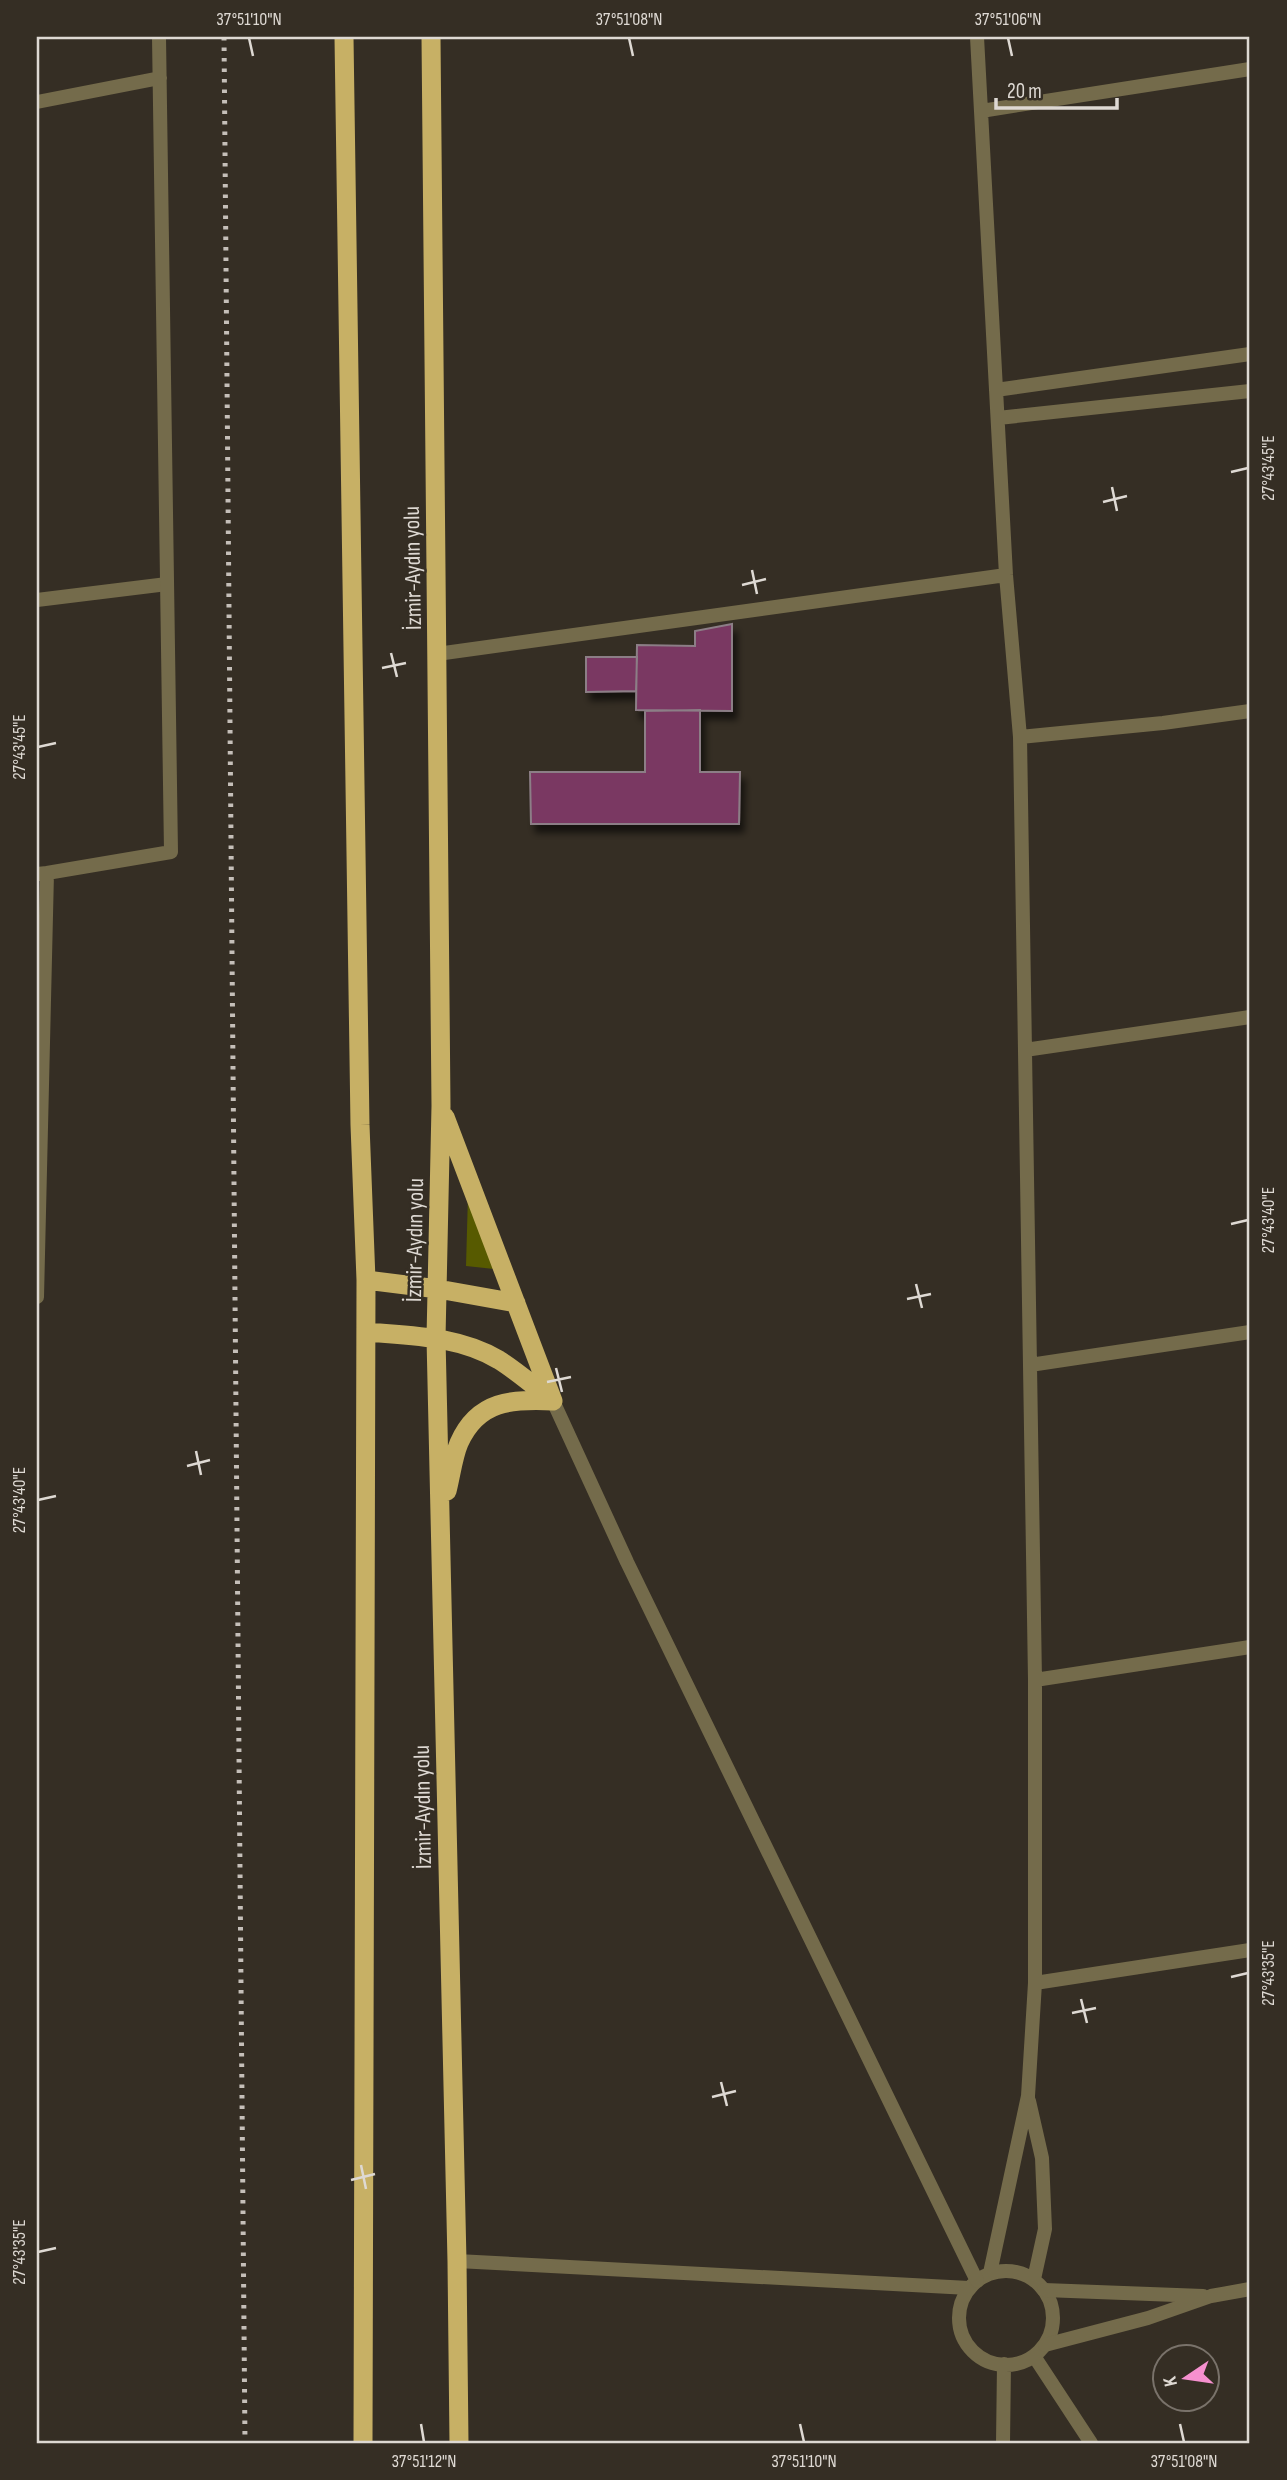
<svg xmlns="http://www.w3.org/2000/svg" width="1287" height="2480" viewBox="0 0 1287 2480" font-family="'Sofia Sans Condensed',sans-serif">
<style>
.green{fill:#575a00}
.building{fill:#7a3762;stroke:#8c7e86;stroke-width:2;filter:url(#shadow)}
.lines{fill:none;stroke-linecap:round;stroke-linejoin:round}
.service{stroke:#746b4b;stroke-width:14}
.minor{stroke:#746b4b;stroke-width:14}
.tertiary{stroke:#746b4b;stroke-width:14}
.trunk{stroke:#c7b065;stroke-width:19}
.rail{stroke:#c5bfb9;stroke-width:5;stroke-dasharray:3.5 7;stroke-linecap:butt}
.ticks{fill:none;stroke:#ded9d3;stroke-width:2.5}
.labels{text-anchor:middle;stroke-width:5;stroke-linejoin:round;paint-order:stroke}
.street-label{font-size:23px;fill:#ded9d3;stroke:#352e24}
.neatline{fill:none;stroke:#ded9d3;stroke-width:2.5}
.ticks-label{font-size:18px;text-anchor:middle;fill:#ded9d3}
</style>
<defs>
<filter id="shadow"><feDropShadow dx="4.5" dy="8" stdDeviation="3.5" flood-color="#0009"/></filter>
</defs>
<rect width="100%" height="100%" fill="#352e24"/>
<!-- green -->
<path class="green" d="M 468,1195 L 494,1269 L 466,1266 Z"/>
<!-- building -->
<path class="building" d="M 732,624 L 732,711 L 636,710 L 637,645 L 695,646 L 695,631 Z
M 586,657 L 637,657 L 636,691 L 586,692 Z
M 700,710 L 700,772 L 740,772 L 739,824 L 531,824 L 530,772 L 645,772 L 645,711 Z"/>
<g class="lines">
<!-- service -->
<path class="service" d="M 37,600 L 167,584"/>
<!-- minor -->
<path class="minor" d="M 977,37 L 1006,575 L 1020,737 L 1035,1680 L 1035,1983 L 1028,2096 L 990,2273
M 37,102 L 160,78
M 981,111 L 1250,69
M 996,390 L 1250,354
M 998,418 L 1250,391
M 437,654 L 1006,575
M 1020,737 L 1163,723 L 1250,711
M 47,873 L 171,852 L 159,37
M 37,874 L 47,873 L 37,1297
M 1025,1050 L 1250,1017
M 1030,1365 L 1250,1332
M 1035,1680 L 1250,1647
M 1035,1983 L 1250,1950
M 1029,2101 L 1042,2158 L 1045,2229 L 1034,2279
M 457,2261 L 969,2288
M959 2318a47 47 0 1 1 94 0a47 47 0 1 1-94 0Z
M 1034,2356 L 1091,2443
M 1003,2443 L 1004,2364"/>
<!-- tertiary -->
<path class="tertiary" d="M 553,1401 L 627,1562 L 977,2281
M 1044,2290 L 1203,2296
M 1045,2345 L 1148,2318 L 1211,2296 L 1250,2289"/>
<!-- trunk -->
<path class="trunk" d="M 344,37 L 360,1125 L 366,1280 L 363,2443
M 431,37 L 441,1106 L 436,1338 L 457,2261 L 459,2443
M 445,1117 L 553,1401
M 366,1280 L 438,1289 L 516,1303
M 366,1332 C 412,1336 459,1336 499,1360 C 518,1372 535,1387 552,1400
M 447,1491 C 451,1476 453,1457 459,1443 C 478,1400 512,1399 553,1401"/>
<!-- rail -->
<path class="rail" d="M 224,37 L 245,2443"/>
</g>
<!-- ticks -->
<path class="ticks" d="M 249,38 L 253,56M 629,38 L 633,56M 1008,38 L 1012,56M 1231,472 L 1248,468M 1112,487 L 1117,511M 1103,502 L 1127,496M 752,570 L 757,594M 742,585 L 766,579M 391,653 L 397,677M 382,668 L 406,663M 38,747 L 56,743M 1231,1224 L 1248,1220M 916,1284 L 922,1308M 907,1299 L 931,1294M 556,1368 L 562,1392M 547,1382 L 571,1377M 196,1451 L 201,1475M 187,1466 L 210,1460M 38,1500 L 56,1496M 1231,1977 L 1248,1973M 1081,1999 L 1087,2023M 1072,2013 L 1096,2008M 721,2082 L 727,2106M 712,2097 L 736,2091M 361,2165 L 366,2189M 351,2180 L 375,2174M 38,2252 L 56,2248M 421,2424 L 424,2442M 800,2424 L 804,2442M 1180,2424 L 1184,2442"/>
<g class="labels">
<!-- street labels -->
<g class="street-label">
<text transform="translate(412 568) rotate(-91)" y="8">İzmir-Aydın yolu</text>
<text transform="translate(414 1240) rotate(-89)" y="8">İzmir-Aydın yolu</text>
<text transform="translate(422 1807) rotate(-91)" y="8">İzmir-Aydın yolu</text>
</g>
</g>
<!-- border -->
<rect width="1287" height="2480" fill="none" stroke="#352e24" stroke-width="77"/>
<!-- north arrow -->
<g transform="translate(1186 2378) rotate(257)"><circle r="33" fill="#352e24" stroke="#79726a" stroke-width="2"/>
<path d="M0-5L12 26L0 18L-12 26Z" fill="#f690cf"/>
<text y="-10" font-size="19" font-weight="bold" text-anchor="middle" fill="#ded9d3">K</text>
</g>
<!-- scale -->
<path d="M996 98v10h121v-10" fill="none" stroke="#ded9d3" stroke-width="3.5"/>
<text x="1007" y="98" font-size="21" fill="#ded9d3" stroke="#352e24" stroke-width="5" paint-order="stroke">20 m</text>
<rect x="38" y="38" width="1210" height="2404" class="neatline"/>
<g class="ticks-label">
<text x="249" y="25">37°51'10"N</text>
<text x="629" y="25">37°51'08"N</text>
<text x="1008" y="25">37°51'06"N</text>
<text transform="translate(1268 468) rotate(-90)" y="6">27°43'45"E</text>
<text transform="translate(19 747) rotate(-90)" y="6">27°43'45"E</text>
<text transform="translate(1268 1220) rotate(-90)" y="6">27°43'40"E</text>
<text transform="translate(19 1500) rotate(-90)" y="6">27°43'40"E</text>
<text transform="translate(1268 1973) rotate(-90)" y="6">27°43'35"E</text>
<text transform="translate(19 2252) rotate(-90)" y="6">27°43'35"E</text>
<text x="424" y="2467">37°51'12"N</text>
<text x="804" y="2467">37°51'10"N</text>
<text x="1184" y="2467">37°51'08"N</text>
</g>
</svg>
